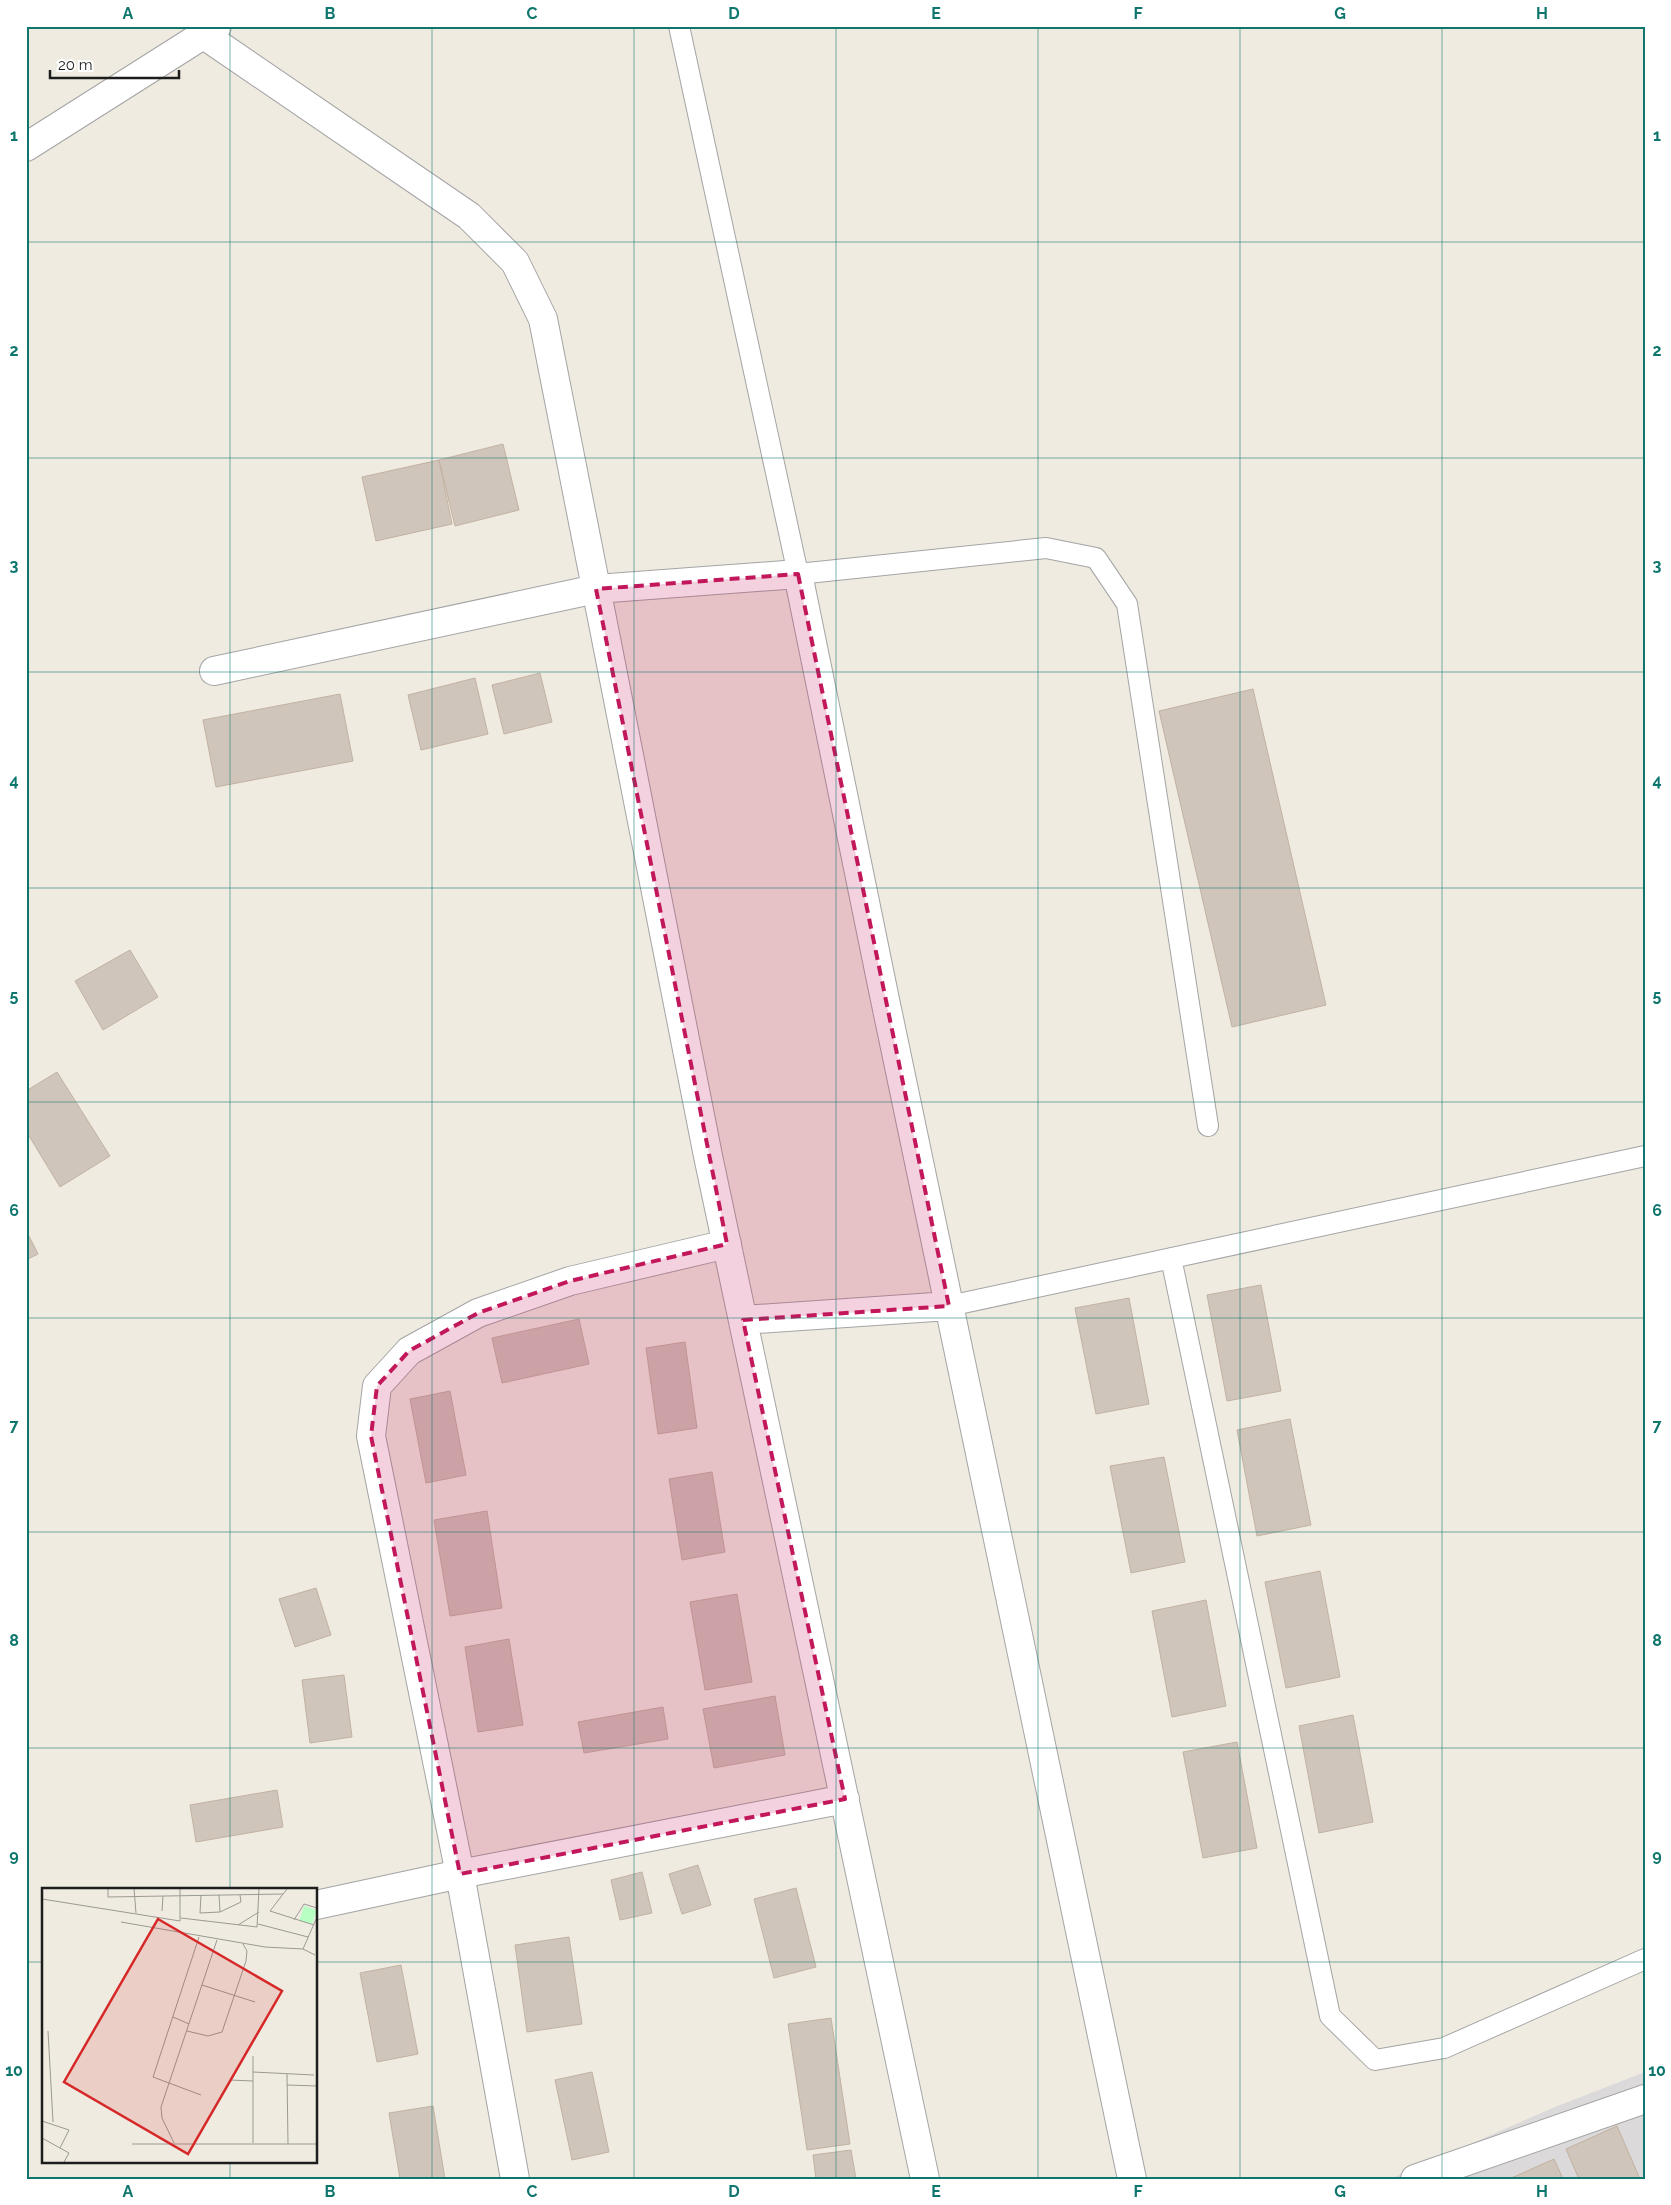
<svg xmlns="http://www.w3.org/2000/svg" width="1671" height="2205" viewBox="0 0 1671 2205" font-family="Raleway,sans-serif">
<style>
.residential{fill:#dbd9d9}
.building{fill:#cfc5ba;stroke:#c2b2a2}
.lines{fill:none;stroke-linecap:round;stroke-linejoin:round}
.lane-casing{stroke:#a4a4a4;stroke-width:22}
.street-casing{stroke:#a4a4a4;stroke-width:30}
.lane{stroke:#fff;stroke-width:20}
.street{stroke:#fff;stroke-width:28}
.marked{fill:#c2185b;fill-opacity:0.2;stroke:#c2185b;stroke-width:4;stroke-dasharray:10 6;stroke-linejoin:round}
.grid{fill:none;stroke:#0f766e;stroke-width:1;stroke-opacity:0.55}
.inset-road{fill:none;stroke:#9b9993;stroke-width:1}
.view{fill:#d62828;fill-opacity:0.15;stroke:#d62828;stroke-width:2.5}
.inset-edge{fill:none;stroke:#1d1d1d;stroke-width:2.5}
.neatline{fill:none;stroke:#0f766e;stroke-width:2}
.grid-label{font-size:16px;text-anchor:middle;font-weight:bold;fill:#0f766e}
</style>
<rect width="100%" height="100%" fill="#efebe1"/>
<!-- residential -->
<path class="residential" d="M 1645,2072 L 1645,2179 L 1390,2179 L 1555,2107 Z"/>
<!-- building -->
<path class="building" d="M 503,444 L 519,510 L 455,526 L 439,460 Z
M 439,460 L 452,524 L 376,541 L 362,477 Z
M 540,673 L 552,722 L 504,734 L 492,685 Z
M 475,678 L 488,734 L 421,750 L 408,695 Z
M 1253,689 L 1326,1005 L 1232,1027 L 1159,711 Z
M 340,694 L 353,761 L 216,787 L 203,720 Z
M 130,950 L 158,997 L 103,1030 L 75,981 Z
M 57,1072 L 110,1156 L 60,1187 L 26,1131 L 26,1091 Z
M 26,1230 L 38,1254 L 26,1260 Z
M 1261,1285 L 1281,1391 L 1227,1401 L 1207,1295 Z
M 1129,1298 L 1149,1404 L 1096,1414 L 1075,1308 Z
M 579,1319 L 589,1364 L 502,1383 L 492,1338 Z
M 685,1342 L 697,1428 L 658,1434 L 646,1348 Z
M 450,1391 L 466,1475 L 426,1483 L 410,1399 Z
M 1290,1419 L 1311,1525 L 1257,1536 L 1237,1430 Z
M 1164,1457 L 1185,1562 L 1131,1573 L 1110,1466 Z
M 712,1472 L 725,1552 L 682,1560 L 669,1479 Z
M 487,1511 L 502,1608 L 450,1616 L 434,1520 Z
M 1320,1571 L 1340,1677 L 1286,1688 L 1265,1582 Z
M 316,1588 L 331,1635 L 295,1647 L 279,1599 Z
M 737,1594 L 752,1682 L 705,1690 L 690,1602 Z
M 1206,1600 L 1226,1706 L 1172,1717 L 1152,1611 Z
M 509,1639 L 523,1725 L 478,1732 L 465,1647 Z
M 344,1675 L 352,1737 L 310,1743 L 302,1680 Z
M 775,1696 L 785,1755 L 714,1768 L 703,1709 Z
M 663,1707 L 668,1739 L 584,1753 L 578,1722 Z
M 1353,1715 L 1373,1822 L 1319,1833 L 1299,1726 Z
M 1237,1742 L 1257,1848 L 1203,1858 L 1183,1752 Z
M 277,1790 L 283,1827 L 196,1842 L 190,1805 Z
M 698,1865 L 711,1905 L 682,1914 L 669,1874 Z
M 642,1872 L 652,1913 L 620,1920 L 611,1880 Z
M 796,1888 L 816,1967 L 774,1978 L 754,1899 Z
M 569,1937 L 582,2024 L 527,2032 L 515,1945 Z
M 401,1965 L 418,2054 L 377,2062 L 360,1973 Z
M 831,2018 L 850,2144 L 807,2150 L 788,2024 Z
M 592,2072 L 609,2152 L 572,2160 L 555,2080 Z
M 433,2106 L 445,2179 L 400,2179 L 389,2113 Z
M 1617,2126 L 1640,2179 L 1579,2179 L 1566,2149 Z
M 851,2150 L 856,2179 L 816,2179 L 813,2155 Z
M 1554,2159 L 1563,2179 L 1509,2179 Z"/>
<g class="lines">
<defs>
<path id="lane" d="M 679,26 L 798,574 L 1046,548 L 1096,558 L 1127,604 L 1208,1126
M 1171,1258 L 1330,2016 L 1375,2060 L 1444,2048 L 1645,1959
M 949,1306 L 1645,1156"/>
<path id="street" d="M 204,35 L 469,216 L 515,262 L 543,319 L 708,1156 L 925,2179
M 26,147 L 217,26
M 214,671 L 596,589 L 798,574 L 883,990 L 1132,2179
M 743,1320 L 949,1306
M 316,1905 L 460,1874 L 845,1799
M 515,2179 L 460,1874 L 371,1436 L 377,1386 L 409,1351 L 478,1313 L 570,1281 L 727,1244
M 1415,2179 L 1645,2099"/>
</defs>
<!-- lane casing -->
<use href="#lane" class="lane-casing"/>
<!-- street casing -->
<use href="#street" class="street-casing"/>
<!-- lane -->
<use href="#lane" class="lane"/>
<!-- street -->
<use href="#street" class="street"/>
</g>
<!-- marked area -->
<path class="marked" d="M 798,574 L 949,1306 L 743,1320 L 845,1799 L 460,1874 L 371,1436 L 377,1386 L 409,1351 L 478,1313 L 570,1281 L 727,1244 L 596,589 Z"/>
<!-- grid -->
<path class="grid" d="M 230,26 L 230,1889M 432,26 L 432,2179M 634,26 L 634,2179M 836,26 L 836,2179M 1038,26 L 1038,2179M 1240,26 L 1240,2179M 1442,26 L 1442,2179M 26,242 L 1645,242M 26,458 L 1645,458M 26,672 L 1645,672M 26,888 L 1645,888M 26,1102 L 1645,1102M 26,1318 L 1645,1318M 26,1532 L 1645,1532M 26,1748 L 1645,1748M 26,1962 L 44,1962M 316,1962 L 1645,1962M 230,2161 L 230,2179"/>
<!-- overview -->
<g transform="translate(42 1888)">
<rect width="275" height="275" fill="#efebe1"/>
<path d="M 262,18 L 275,22 L 270,36 L 257,33 Z" fill="#b8ffc3"/>
<path class="inset-road" d="M 66,1 L 66,9 L 241,6M 92,1 L 94,25M 245,1 L 228,23 L 272,37M 159,7 L 158,25 L 178,24 L 199,14 L 198,7M 177,7 L 178,24M 0,11 L 138,33 L 138,1M 120,23 L 121,8M 139,30 L 215,39 L 217,1M 252,32 L 262,16 L 275,20M 79,34 L 223,59 L 261,61 L 273,67M 216,36 L 266,49M 196,37 L 217,24M 157,49 L 111,189 L 159,207M 261,61 L 275,29M 160,97 L 213,114M 131,129 L 147,136M 6,143 L 11,234M 145,143 L 166,148 L 180,144 L 204,73 L 205,63 L 201,56M 211,168 L 211,255M 211,184 L 272,187M 245,186 L 246,256M 188,192 L 211,193M 245,197 L 275,198M 0,233 L 27,242 L 18,260M 0,250 L 27,265 L 22,274M 132,255 L 120,230 L 119,219 L 175,52M 90,256 L 275,256"/>
<path class="view" d="M 116,31 L 240,103 L 146,266 L 22,194 Z"/>
<rect width="275" height="275" class="inset-edge"/>
</g>
<!-- border -->
<rect width="1671" height="2205" fill="none" stroke="#ffffff" stroke-width="55"/>
<!-- scale -->
<path d="M50 70v8h129v-8" fill="none" stroke="#1d1d1d" stroke-width="2.5"/>
<text x="58" y="70" font-size="15" fill="#1d1d1d" stroke="#ffffff" stroke-width="4" paint-order="stroke">20 m</text>
<rect x="28" y="28" width="1616" height="2150" class="neatline"/>
<g class="grid-label">
<text x="128" y="19">A</text>
<text x="330" y="19">B</text>
<text x="532" y="19">C</text>
<text x="734" y="19">D</text>
<text x="936" y="19">E</text>
<text x="1138" y="19">F</text>
<text x="1340" y="19">G</text>
<text x="1542" y="19">H</text>
<text x="14" y="141">1</text>
<text x="1657" y="141">1</text>
<text x="14" y="356">2</text>
<text x="1657" y="356">2</text>
<text x="14" y="571">3</text>
<text x="1657" y="571">3</text>
<text x="14" y="786">4</text>
<text x="1657" y="786">4</text>
<text x="14" y="1001">5</text>
<text x="1657" y="1001">5</text>
<text x="14" y="1216">6</text>
<text x="1657" y="1216">6</text>
<text x="14" y="1431">7</text>
<text x="1657" y="1431">7</text>
<text x="14" y="1646">8</text>
<text x="1657" y="1646">8</text>
<text x="14" y="1861">9</text>
<text x="1657" y="1861">9</text>
<text x="14" y="2076">10</text>
<text x="1657" y="2076">10</text>
<text x="128" y="2197">A</text>
<text x="330" y="2197">B</text>
<text x="532" y="2197">C</text>
<text x="734" y="2197">D</text>
<text x="936" y="2197">E</text>
<text x="1138" y="2197">F</text>
<text x="1340" y="2197">G</text>
<text x="1542" y="2197">H</text>
</g>
</svg>
